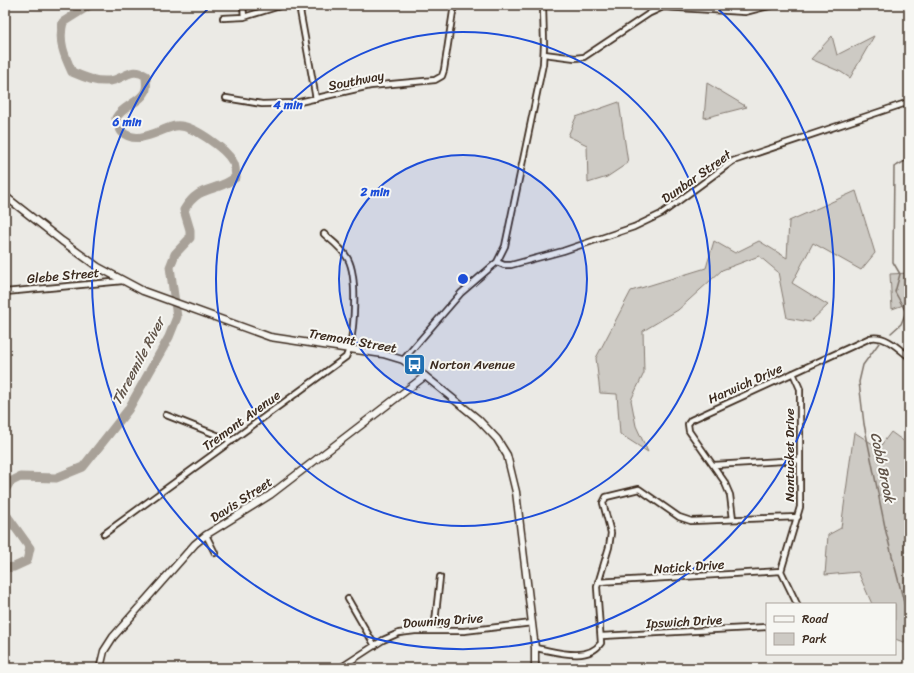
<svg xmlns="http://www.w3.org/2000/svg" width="914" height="673" viewBox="0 0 914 673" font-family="Sriracha,sans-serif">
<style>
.green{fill:#cdcac4;stroke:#847a71}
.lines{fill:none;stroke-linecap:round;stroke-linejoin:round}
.stream{stroke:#7c7167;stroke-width:1.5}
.river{stroke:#a8a198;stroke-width:9}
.street-casing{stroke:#3b2a1e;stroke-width:8}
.secondary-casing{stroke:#3b2a1e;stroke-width:9}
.street{stroke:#f6f6f2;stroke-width:4.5}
.secondary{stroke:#f6f6f2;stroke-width:6}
.ring{fill:none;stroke:#1d4ed8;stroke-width:2}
.labels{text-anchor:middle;stroke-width:4;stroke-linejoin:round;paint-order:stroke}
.street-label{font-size:13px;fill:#3b2a1e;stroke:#f6f6f2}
.poi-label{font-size:13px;fill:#3b2a1e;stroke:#f6f6f2;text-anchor:start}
.water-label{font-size:14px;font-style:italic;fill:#615449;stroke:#f6f6f2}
.centre{fill:#1d4ed8;stroke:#f6f6f2;stroke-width:2}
.ring-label{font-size:12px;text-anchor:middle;font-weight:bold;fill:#1d4ed8;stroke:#f6f6f2;stroke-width:4;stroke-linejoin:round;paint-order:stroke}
</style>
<rect width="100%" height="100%" fill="#ebeae5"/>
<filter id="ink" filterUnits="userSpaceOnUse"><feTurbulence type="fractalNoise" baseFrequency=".025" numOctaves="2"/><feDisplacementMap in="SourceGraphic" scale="8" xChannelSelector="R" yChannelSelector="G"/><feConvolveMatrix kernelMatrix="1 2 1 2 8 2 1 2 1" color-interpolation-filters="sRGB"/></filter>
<g filter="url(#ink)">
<!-- green -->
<path class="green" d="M 832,36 L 837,55 L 874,36 L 850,78 L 841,72 L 811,59 Z
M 707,83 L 747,107 L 704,118 Z
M 619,102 L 628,163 L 607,177 L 588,183 L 587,145 L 568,136 L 576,117 Z
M 856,191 L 875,253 L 861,270 L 813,243 L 792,283 L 828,305 L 810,322 L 787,318 L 778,272 L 759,256 L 722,270 L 678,310 L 643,331 L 644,373 L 631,400 L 636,426 L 648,452 L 620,434 L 617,394 L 600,393 L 596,358 L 631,291 L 706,268 L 714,241 L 735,253 L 759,241 L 787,258 L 789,221 Z
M 909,273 L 909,303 L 892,309 L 890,274 Z
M 854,432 L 879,448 L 891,432 L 909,445 L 909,644 L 895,639 L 895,604 L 872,604 L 858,572 L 825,575 L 828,535 L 841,528 Z"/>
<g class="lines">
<!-- stream -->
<path class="stream" d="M 891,333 L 901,324 L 906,312 L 895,292 L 900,274 L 893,262 L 894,167 L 909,159
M 879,343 L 863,365 L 859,382 L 864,424 L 886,532 L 909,622"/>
<!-- river -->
<path class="river" d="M 5,490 L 10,482 L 20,477 L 56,478 L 83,467 L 128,410 L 169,337 L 177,317 L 170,267 L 175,254 L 190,238 L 190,230 L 184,210 C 200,183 217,193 236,177 C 235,172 236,166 233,162 C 226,149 191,123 175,126 C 160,129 138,146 122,132 C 119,129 118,122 116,118 C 122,106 144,101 146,89 C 147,85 146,80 146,76 C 131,65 123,81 108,81 C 95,82 84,77 72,72 C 64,55 58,41 63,22 L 90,5
M 5,513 L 30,548 L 27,561 L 14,567 L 5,568"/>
<defs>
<path id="street" d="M 243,5 L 244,17
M 299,5 L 316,99
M 223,18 L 244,17 L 283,5
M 544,54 L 575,58 L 584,57 L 650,13 L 663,7 L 745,12 L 773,5
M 226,98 L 262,104 L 295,103 L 370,86 L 435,80 L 442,76 L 444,70 L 454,5
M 497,262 L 504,265 L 511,265 L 563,251 L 634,227 L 661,214 L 733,161 L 909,102
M 5,292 L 123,281
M 403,360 L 461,293 L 497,262 L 505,246 L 543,64 L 544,45 L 543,5
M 793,373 L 800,389 L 800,507 L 781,571 L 797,604
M 166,415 L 232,441
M 714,465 L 800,460
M 733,519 L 730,495 L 724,481 L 689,431 L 688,424 L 691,420 L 870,338 C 886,335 898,348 909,357
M 104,534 L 346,357 C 355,337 358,278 348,259 C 342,248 332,241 324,234
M 206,535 L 215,553
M 598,582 L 781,571
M 348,599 L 375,646
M 434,631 L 440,577
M 602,636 L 767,627
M 535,648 C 555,651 587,663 601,643 L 597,587 L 609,547 L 611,533 L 603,503 L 606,497 L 639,489 L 679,517 L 691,521 L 798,517
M 340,668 L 383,640 L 399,633 L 415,631 L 464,631 L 532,623"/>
<path id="secondary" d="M 5,196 L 62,241 L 98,267 L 143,291 L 270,337 L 383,354 L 403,360 L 425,376 L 478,419 L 497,439 L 507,455 L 516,492 L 535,648 L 535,668
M 100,668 L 104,651 L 113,637 L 195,544 L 206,535 L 270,495 L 425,376"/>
</defs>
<!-- street casing -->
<use href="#street" class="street-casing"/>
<!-- secondary casing -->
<use href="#secondary" class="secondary-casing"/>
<!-- street -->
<use href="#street" class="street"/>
<!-- secondary -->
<use href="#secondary" class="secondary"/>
</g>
</g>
<!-- distance rings -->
<circle cx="463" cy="279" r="124" fill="#1d4ed8" fill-opacity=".12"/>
<g class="ring">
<circle cx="463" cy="279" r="124"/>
<circle cx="463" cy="279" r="247"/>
<path d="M714 5A371 371 0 1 1 212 5"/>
</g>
<!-- icons -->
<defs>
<symbol id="bus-square" viewBox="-11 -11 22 22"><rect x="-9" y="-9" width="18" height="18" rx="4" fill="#1f6fb2" stroke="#f6f6f2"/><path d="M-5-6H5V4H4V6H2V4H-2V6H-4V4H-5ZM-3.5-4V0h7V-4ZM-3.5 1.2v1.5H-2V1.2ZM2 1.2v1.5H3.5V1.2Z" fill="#fff"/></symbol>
</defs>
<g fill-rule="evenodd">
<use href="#bus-square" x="402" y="352" width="25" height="25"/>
</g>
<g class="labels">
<!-- street labels -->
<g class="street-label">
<text transform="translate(356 80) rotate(-11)" y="5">Southway</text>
<text transform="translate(696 176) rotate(-35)" y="5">Dunbar Street</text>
<text transform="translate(63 275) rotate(-5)" y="5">Glebe Street</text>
<text transform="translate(353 340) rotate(10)" y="5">Tremont Street</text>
<text transform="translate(745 383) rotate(-24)" y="5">Harwich Drive</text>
<text transform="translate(241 420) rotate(-36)" y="5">Tremont Avenue</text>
<text transform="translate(789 455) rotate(-90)" y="5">Nantucket Drive</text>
<text transform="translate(241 499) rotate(-33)" y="5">Davis Street</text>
<text transform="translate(689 566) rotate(-4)" y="5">Natick Drive</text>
<text transform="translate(443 620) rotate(-4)" y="5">Downing Drive</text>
<text transform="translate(684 621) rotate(-3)" y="5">Ipswich Drive</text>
</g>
<!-- poi labels -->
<g class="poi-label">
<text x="430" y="369">Norton Avenue</text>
</g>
<!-- water labels -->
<g class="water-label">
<text transform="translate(138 361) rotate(-62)" y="5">Threemile River</text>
<text transform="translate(883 467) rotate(78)" y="5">Cobb Brook</text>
</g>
</g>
<circle cx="463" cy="279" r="6" class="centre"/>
<g class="ring-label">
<text x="288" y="109">4 min</text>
<text x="127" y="126">6 min</text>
<text x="375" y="196">2 min</text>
</g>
<!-- margin -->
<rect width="914" height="673" fill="none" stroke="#f6f6f2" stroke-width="20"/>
<rect x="10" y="10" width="894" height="653" fill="none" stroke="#3b2a1e" stroke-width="1.5" filter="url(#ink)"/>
<!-- legend -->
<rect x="766" y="603" width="130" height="52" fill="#f6f6f2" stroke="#aba49d"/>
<rect x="774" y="616" width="20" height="6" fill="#f6f6f2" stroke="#aba49d"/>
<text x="802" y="623" font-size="12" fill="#3b2a1e">Road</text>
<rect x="774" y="633" width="20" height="12" fill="#cdcac4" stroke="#aba49d"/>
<text x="802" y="643" font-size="12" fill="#3b2a1e">Park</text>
</svg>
